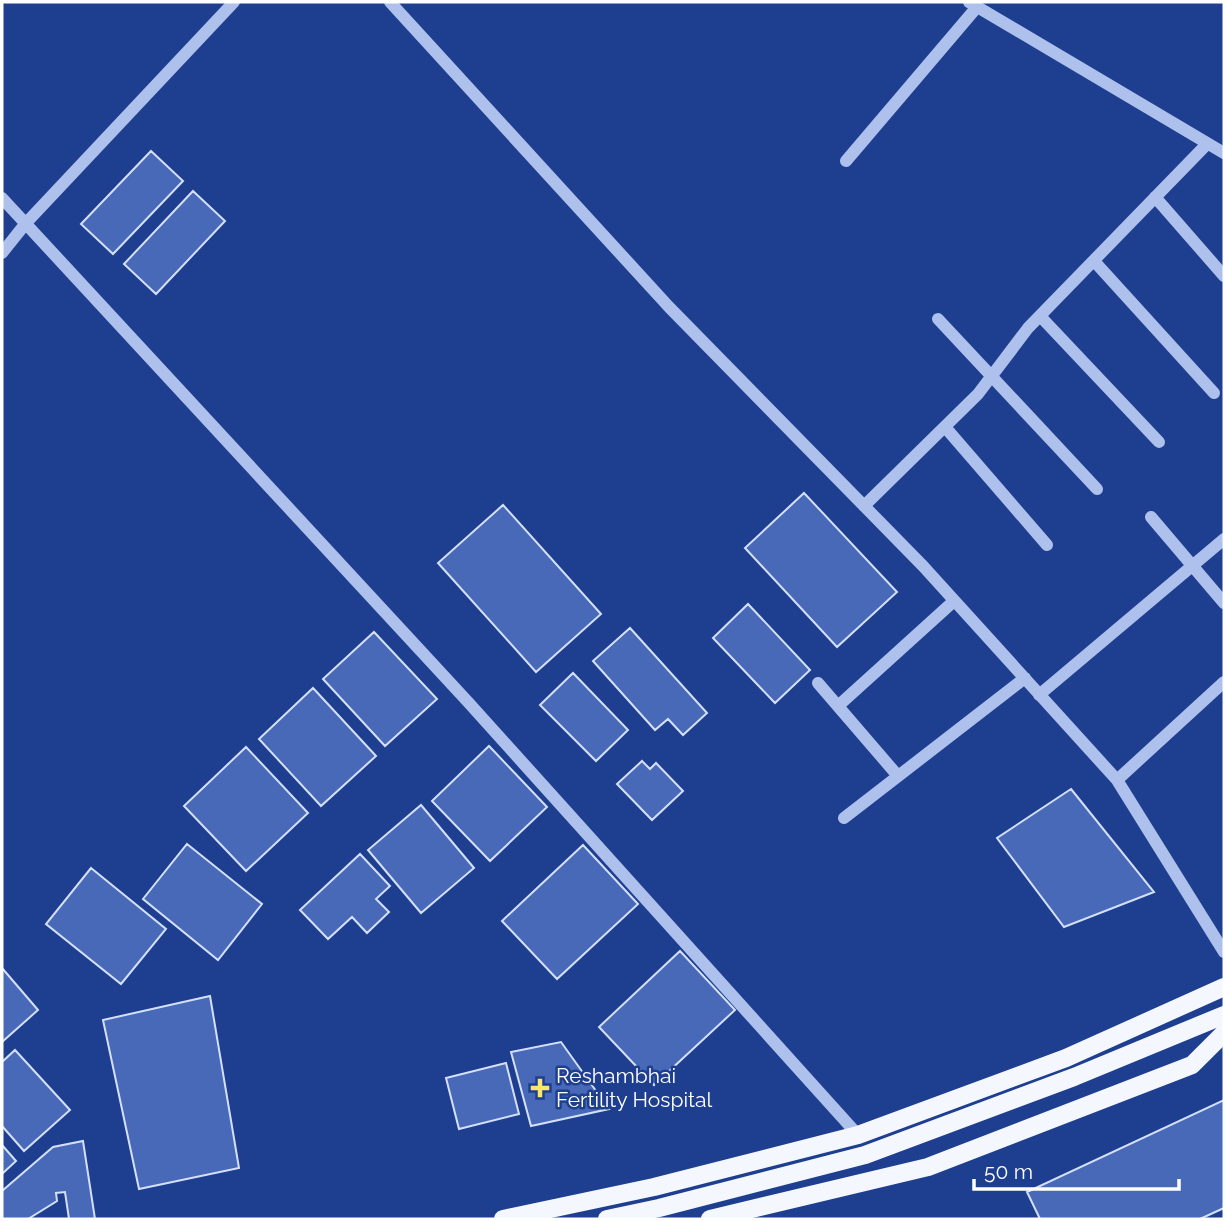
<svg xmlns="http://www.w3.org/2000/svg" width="1226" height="1221" viewBox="0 0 1226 1221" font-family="Raleway,sans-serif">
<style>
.building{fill:#4769b8;stroke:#d4dffa;stroke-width:2}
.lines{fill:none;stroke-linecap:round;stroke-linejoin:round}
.minor{stroke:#aec1ed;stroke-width:12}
.major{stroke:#f5f7ff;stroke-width:18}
.poi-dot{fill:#fce76d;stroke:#1e3f90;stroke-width:2.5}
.labels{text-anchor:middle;stroke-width:5;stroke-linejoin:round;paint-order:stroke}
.poi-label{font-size:21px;fill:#fff;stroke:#1e3f90;text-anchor:start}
</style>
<rect width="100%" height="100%" fill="#1e3f90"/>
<!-- building -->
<path class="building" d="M 151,151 L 183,181 L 113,254 L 81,224 Z
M 193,191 L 225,221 L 156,294 L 124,264 Z
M 804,493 L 897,592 L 837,647 L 745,548 Z
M 503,505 L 601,614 L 536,672 L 438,563 Z
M 748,604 L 810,670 L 775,703 L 713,638 Z
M 630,628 L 707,713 L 683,735 L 668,719 L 655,730 L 593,661 Z
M 374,632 L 437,699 L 385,746 L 323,679 Z
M 573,673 L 628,730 L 596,761 L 540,705 Z
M 313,688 L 376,756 L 321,806 L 259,739 Z
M 489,746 L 547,807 L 490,861 L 432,801 Z
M 246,747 L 308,813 L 246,871 L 184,806 Z
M 642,761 L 650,769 L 656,763 L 683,791 L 652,820 L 617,784 Z
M 1071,789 L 1154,892 L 1064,927 L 997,838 Z
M 421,805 L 474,868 L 421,913 L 368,850 Z
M 187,844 L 262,904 L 218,960 L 143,899 Z
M 583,845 L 638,904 L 557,979 L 502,921 Z
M 360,854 L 390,886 L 376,899 L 389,912 L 367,933 L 352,917 L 328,939 L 300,910 Z
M 91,868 L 166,929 L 121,984 L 46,924 Z
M 680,951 L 735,1010 L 654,1085 L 599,1027 Z
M 2,968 L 38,1010 L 2,1042 Z
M 210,996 L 239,1168 L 139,1189 L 103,1020 Z
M 561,1042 L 609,1109 L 531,1126 L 511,1052 Z
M 15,1050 L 70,1110 L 24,1151 L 2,1126 L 2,1062 Z
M 506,1063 L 519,1114 L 459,1129 L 446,1078 Z
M 1224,1100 L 1224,1208 L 1200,1219 L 1040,1219 L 1027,1192 Z
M 83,1141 L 95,1219 L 69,1219 L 65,1192 L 56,1193 L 57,1201 L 28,1219 L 2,1219 L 2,1191 L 53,1147 Z
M 2,1145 L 16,1161 L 2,1174 Z"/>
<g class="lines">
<!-- minor -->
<path class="minor" d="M 390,2 L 669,307 L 923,566 L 1117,780 L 1224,952
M 969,2 L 1224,153
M 846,161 L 977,7
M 1155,197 L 1224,276
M 2,198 L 468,702 L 858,1135
M 2,253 L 26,223 L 234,2
M 1094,261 L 1214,393
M 1040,316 L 1159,442
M 938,319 L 1097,489
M 945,427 L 1047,545
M 864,506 L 978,394 L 1028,328 L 1207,144
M 1151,517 L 1224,603
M 818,683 L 898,776
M 1039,695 L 1224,539
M 838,706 L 954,601
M 1117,780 L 1224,682
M 844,818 L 1025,678"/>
<!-- major -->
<path class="major" d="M 503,1219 L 654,1187 L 858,1135 L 1066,1058 L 1224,987
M 607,1219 L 659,1208 L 865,1155 L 1074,1077 L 1224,1015
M 710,1219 L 928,1167 L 1192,1065 L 1224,1033"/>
</g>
<!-- markers -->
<path class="poi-dot" d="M536.5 1077.5h7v7h7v7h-7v7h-7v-7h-7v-7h7z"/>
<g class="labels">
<!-- poi labels -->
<g class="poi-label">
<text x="556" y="1083">Reshambhai<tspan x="556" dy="24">Fertility Hospital</tspan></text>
</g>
</g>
<!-- border -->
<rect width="1226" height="1221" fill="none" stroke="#ffffff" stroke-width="7"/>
<!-- scale -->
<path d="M974 1179v10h205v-10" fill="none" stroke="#ffffff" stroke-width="3.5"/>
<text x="984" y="1179" font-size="21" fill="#ffffff" stroke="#1e3f90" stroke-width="5" paint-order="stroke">50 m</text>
</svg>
